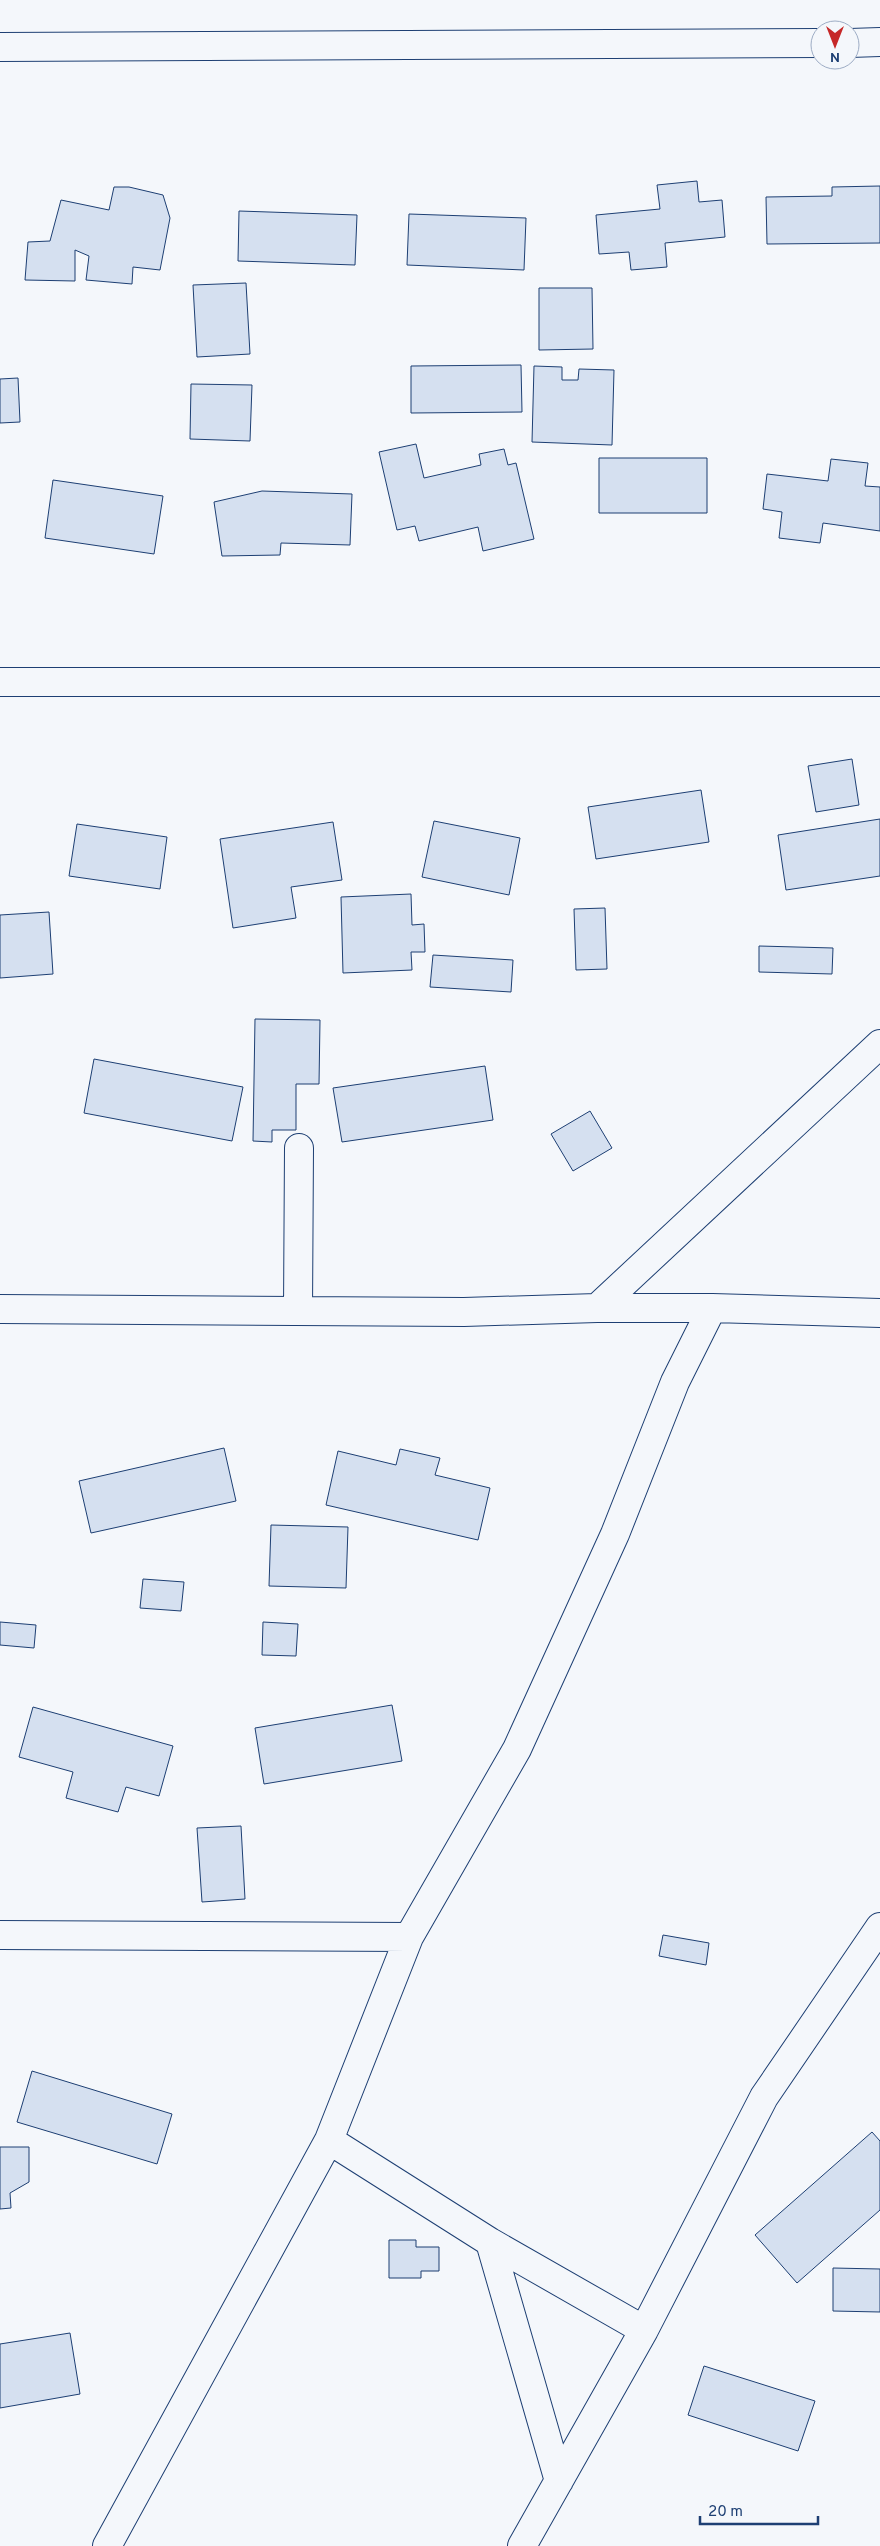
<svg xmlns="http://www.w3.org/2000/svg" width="880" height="2546" viewBox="0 0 880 2546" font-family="Overpass,sans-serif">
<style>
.building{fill:#d5e0f0;stroke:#1d3f73}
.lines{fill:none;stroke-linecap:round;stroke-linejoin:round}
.minor-casing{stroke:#1d3f73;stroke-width:30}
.minor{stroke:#f4f7fb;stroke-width:28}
</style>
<rect width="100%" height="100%" fill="#f4f7fb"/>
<!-- building -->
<path class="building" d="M 697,181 L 699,202 L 722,200 L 725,237 L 665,243 L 667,267 L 631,270 L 629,252 L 599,254 L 596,215 L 660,209 L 657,185 Z
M 880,186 L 880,243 L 767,244 L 766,197 L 832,196 L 832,187 Z
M 114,187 L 129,187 L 163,195 L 170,218 L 160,270 L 133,267 L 132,284 L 86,280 L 89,256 L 75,250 L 75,281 L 25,280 L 28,242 L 50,241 L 61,200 L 109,210 Z
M 239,211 L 357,215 L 355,265 L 238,261 Z
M 409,214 L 526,218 L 524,270 L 407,265 Z
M 246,283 L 250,354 L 197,357 L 193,285 Z
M 539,288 L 592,288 L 593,349 L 539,350 Z
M 521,365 L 522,412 L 411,413 L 411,366 Z
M 534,366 L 562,367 L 562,380 L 578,380 L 579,369 L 614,370 L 612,445 L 532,442 Z
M 18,378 L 20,422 L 0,423 L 0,379 Z
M 191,384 L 252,385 L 250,441 L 190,439 Z
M 416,444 L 424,478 L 481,465 L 479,454 L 504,449 L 508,465 L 516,463 L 534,539 L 483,551 L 478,527 L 419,541 L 415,526 L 397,530 L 379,452 Z
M 599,458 L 707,458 L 707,513 L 599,513 Z
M 831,459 L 868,463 L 865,486 L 880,487 L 880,531 L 823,523 L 820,543 L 779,538 L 782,512 L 763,509 L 767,474 L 828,481 Z
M 53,480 L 163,496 L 154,554 L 45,538 Z
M 262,491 L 352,494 L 350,545 L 281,543 L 280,555 L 222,556 L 214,502 Z
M 852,759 L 859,805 L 816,812 L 808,766 Z
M 701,790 L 709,842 L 596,859 L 588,807 Z
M 880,819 L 880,876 L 786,890 L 778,835 Z
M 434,821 L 520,838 L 509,895 L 422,877 Z
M 333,822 L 342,880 L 291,887 L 296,918 L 233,928 L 220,839 Z
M 77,824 L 167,837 L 160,889 L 69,876 Z
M 411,894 L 412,925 L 424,924 L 425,952 L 411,952 L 412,970 L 343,973 L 341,897 Z
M 605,908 L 607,969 L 576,970 L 574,909 Z
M 49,912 L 53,974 L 0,978 L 0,915 Z
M 759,946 L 833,948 L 832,974 L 759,972 Z
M 433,955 L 513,960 L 511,992 L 430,987 Z
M 255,1019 L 320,1020 L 319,1084 L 296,1084 L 296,1130 L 272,1130 L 272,1142 L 253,1141 Z
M 94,1059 L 243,1087 L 232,1141 L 84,1113 Z
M 485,1066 L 493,1120 L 342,1142 L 333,1088 Z
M 590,1111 L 612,1148 L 573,1171 L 551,1134 Z
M 224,1448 L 236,1501 L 91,1533 L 79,1481 Z
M 400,1449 L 440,1458 L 435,1475 L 490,1488 L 478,1540 L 326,1505 L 338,1451 L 396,1465 Z
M 271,1525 L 348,1527 L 346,1588 L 269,1586 Z
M 143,1579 L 184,1582 L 181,1611 L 140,1608 Z
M 0,1622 L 36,1625 L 34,1648 L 0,1645 Z
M 263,1622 L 298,1624 L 296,1656 L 262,1655 Z
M 392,1705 L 402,1761 L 264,1784 L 255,1728 Z
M 33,1707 L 173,1746 L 159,1796 L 126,1787 L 118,1812 L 66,1798 L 73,1772 L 19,1757 Z
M 241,1826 L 245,1899 L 202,1902 L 197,1828 Z
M 663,1935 L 709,1943 L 706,1965 L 659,1956 Z
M 32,2071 L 172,2114 L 157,2164 L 17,2122 Z
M 872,2132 L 880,2141 L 880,2210 L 797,2283 L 755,2235 Z
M 0,2147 L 29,2147 L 29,2182 L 10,2193 L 11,2208 L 0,2209 Z
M 389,2240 L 416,2240 L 416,2247 L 439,2247 L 439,2271 L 421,2271 L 421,2278 L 389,2278 Z
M 833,2268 L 880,2269 L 880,2312 L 833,2311 Z
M 70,2333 L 80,2394 L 0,2408 L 0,2344 Z
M 704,2366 L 815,2401 L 798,2451 L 688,2415 Z"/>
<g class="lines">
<defs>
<path id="minor" d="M 850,43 L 880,42
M 0,47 L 820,43
M 0,682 L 880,682
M 712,1308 L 880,1313
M 0,1309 L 464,1312 L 597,1308
M 298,1310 L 299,1148
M 0,1935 L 409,1937
M 329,2140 L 490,2242 L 644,2330
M 490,2242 L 559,2481
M 107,2546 L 329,2140 L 409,1937 L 517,1749 L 615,1534 L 675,1382 L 712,1308 L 597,1308 L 880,1044
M 522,2546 L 644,2330 L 764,2097 L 880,1927"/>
</defs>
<!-- minor casing -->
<use href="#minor" class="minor-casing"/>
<!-- minor -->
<use href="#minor" class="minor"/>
</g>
<!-- north arrow -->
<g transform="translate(835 45) rotate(180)"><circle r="24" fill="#f4f7fb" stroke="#9eadc5"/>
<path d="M0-4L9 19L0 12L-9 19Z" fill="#c62828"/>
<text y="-8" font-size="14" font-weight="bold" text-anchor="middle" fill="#1d3f73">N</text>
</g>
<!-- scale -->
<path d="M700 2516v8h118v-8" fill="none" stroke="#1d3f73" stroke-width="2.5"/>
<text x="708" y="2516" font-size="15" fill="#1d3f73" stroke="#f4f7fb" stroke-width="4" paint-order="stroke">20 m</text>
</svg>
